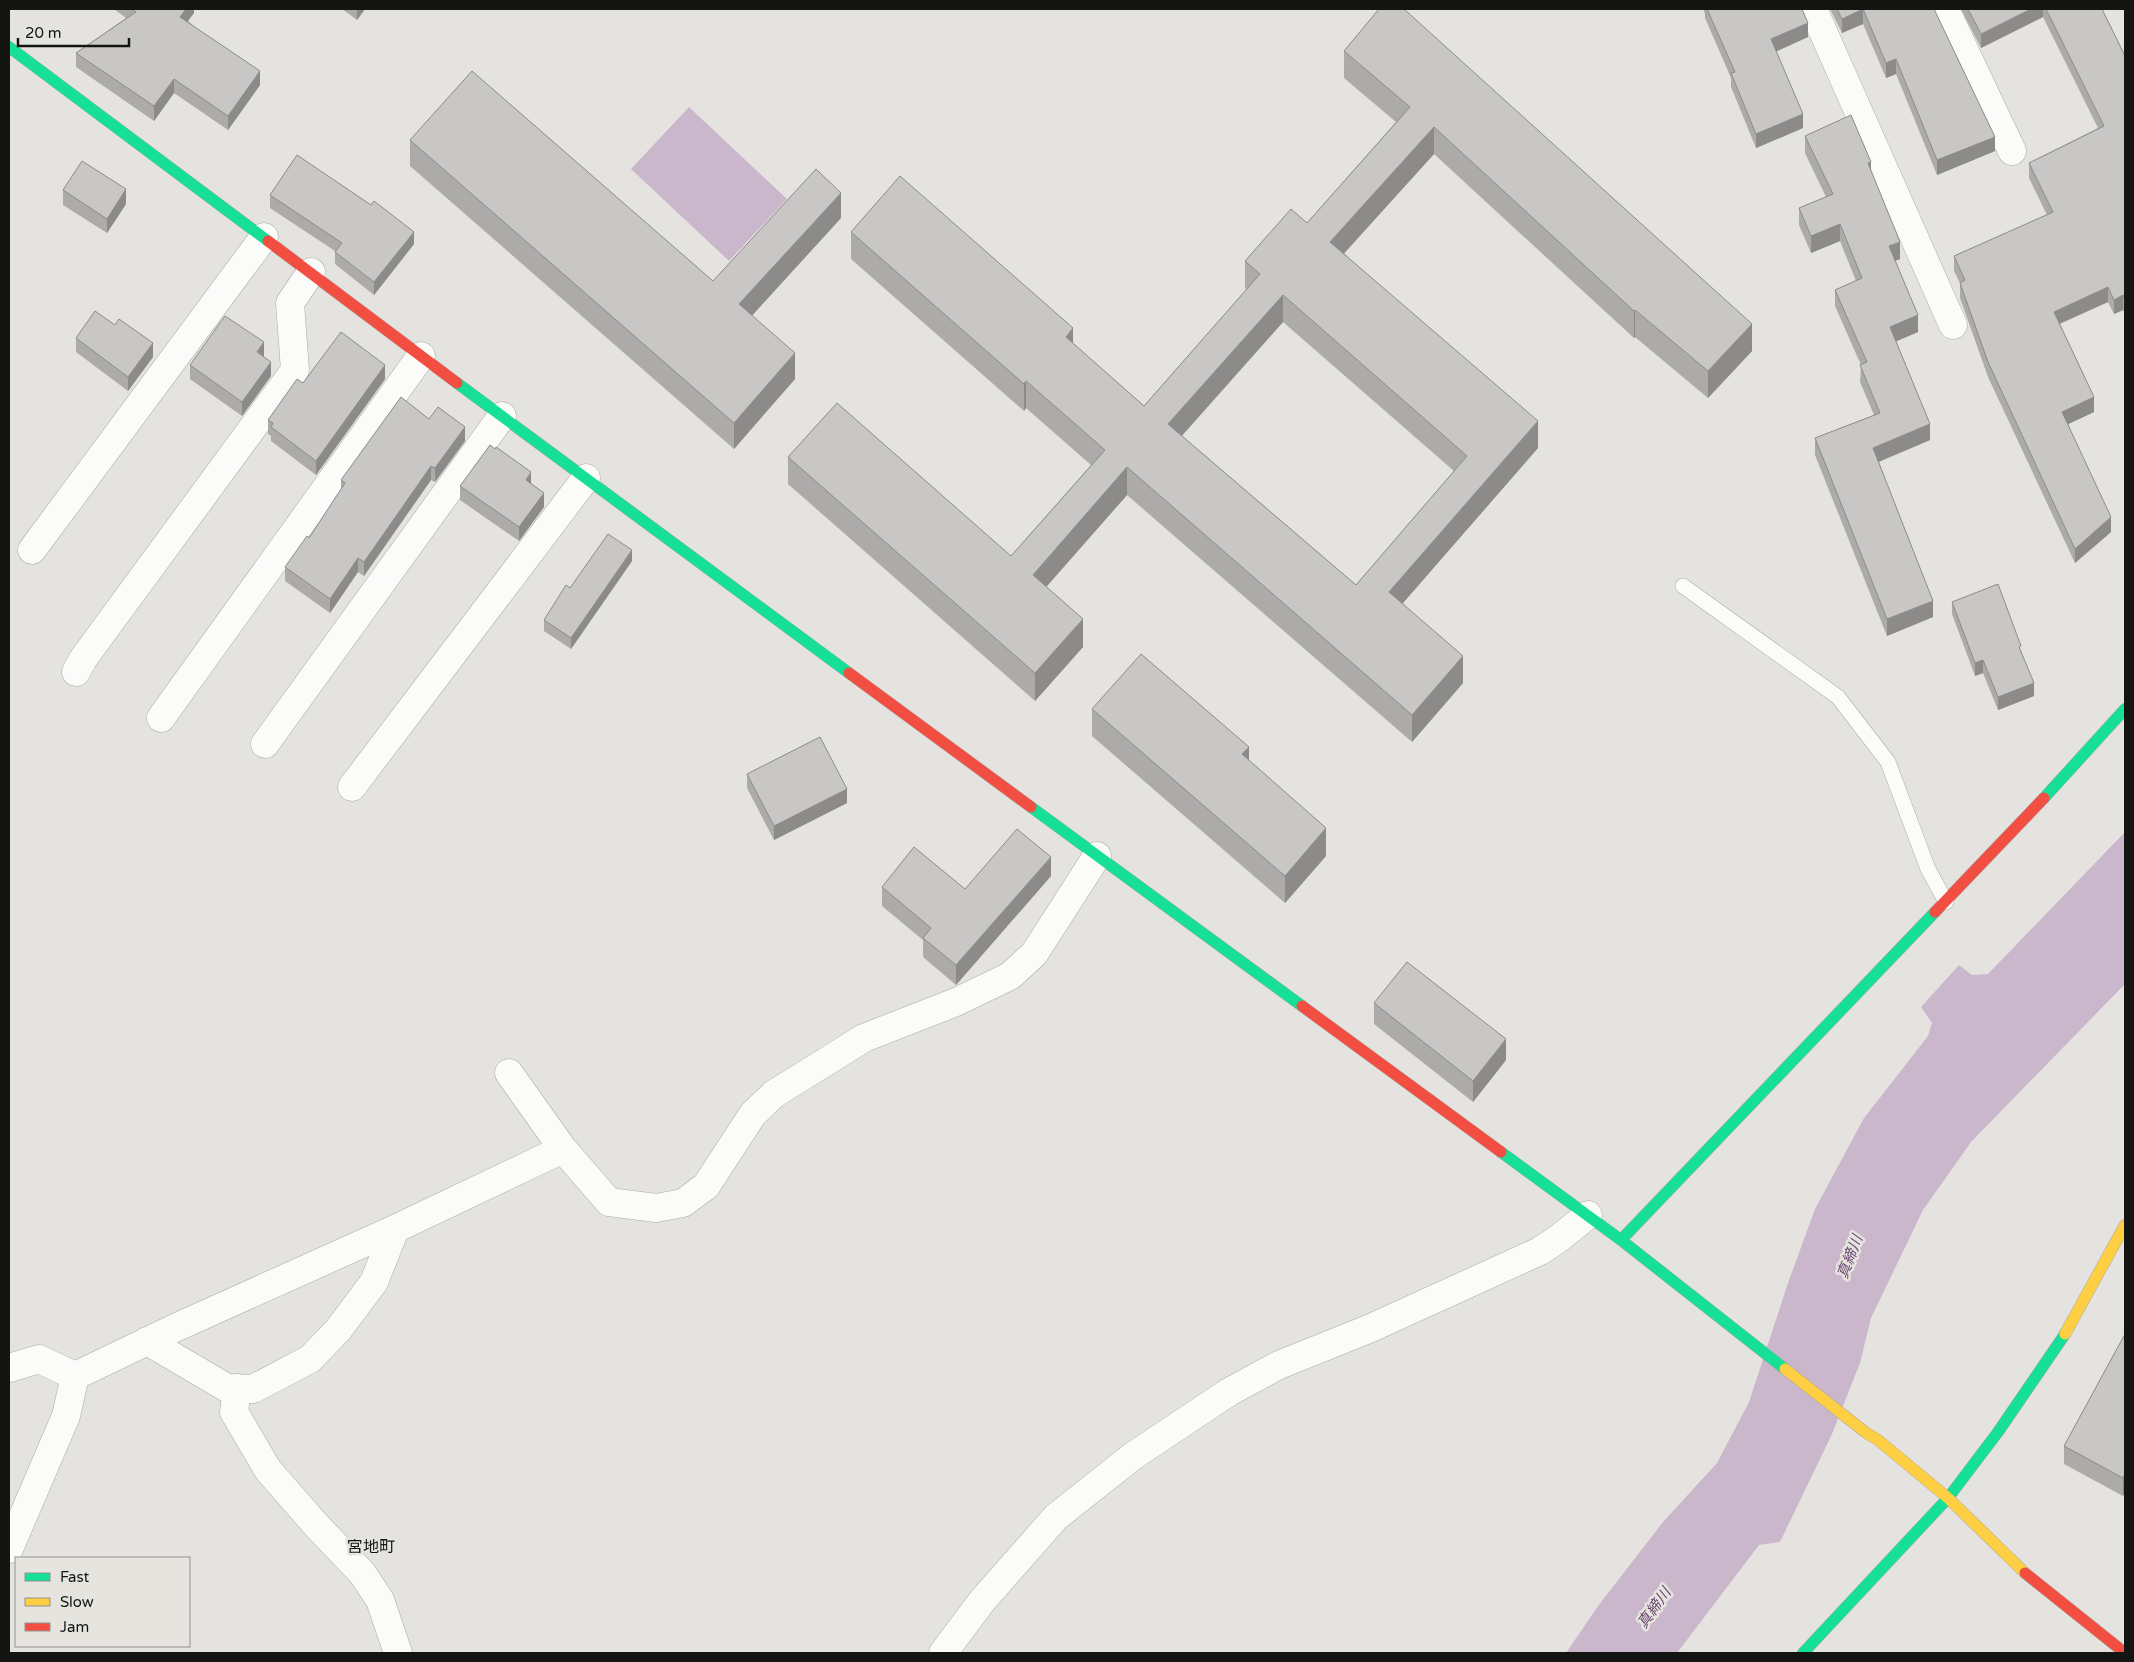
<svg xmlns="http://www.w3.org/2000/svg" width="2134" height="1662" viewBox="0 0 2134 1662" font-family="'Varela Round','Noto Sans JP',sans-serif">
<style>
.water{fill:#cab7cc}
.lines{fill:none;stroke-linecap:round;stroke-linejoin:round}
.lane-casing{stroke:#aaa9a7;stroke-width:16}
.street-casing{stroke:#aaa9a7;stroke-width:29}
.fast-casing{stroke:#aaa9a7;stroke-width:12}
.slow-casing{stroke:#aaa9a7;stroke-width:12}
.jam-casing{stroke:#aaa9a7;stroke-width:12}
.lane{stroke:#fbfbfa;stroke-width:15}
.street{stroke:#fbfbfa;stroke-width:28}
.fast{stroke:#16e098;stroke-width:11}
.slow{stroke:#ffcf43;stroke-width:11}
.jam{stroke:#f24e42;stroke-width:11}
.wall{fill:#acaba9;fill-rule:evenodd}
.shaded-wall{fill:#8c8b8a}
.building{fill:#c8c7c5;stroke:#8c8b8a;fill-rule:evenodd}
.labels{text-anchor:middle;stroke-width:5;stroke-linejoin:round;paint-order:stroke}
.water-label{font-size:15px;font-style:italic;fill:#6c4673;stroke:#e6e4df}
.quarter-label{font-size:16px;fill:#141412;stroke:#e6e4df}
</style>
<rect width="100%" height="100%" fill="#e5e3e0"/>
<!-- water -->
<path class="water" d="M 689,107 L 787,199 L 729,261 L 631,169 Z
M 2125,832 L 2125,984 L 1971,1142 L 1923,1210 L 1871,1318 L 1860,1363 L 1832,1434 L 1780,1542 L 1759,1545 L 1677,1653 L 1566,1653 L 1598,1606 L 1663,1522 L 1717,1463 L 1749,1402 L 1788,1283 L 1815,1209 L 1864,1118 L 1928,1036 L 1932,1023 L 1921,1007 L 1959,965 L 1972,975 L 1988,974 Z"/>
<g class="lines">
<defs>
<path id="lane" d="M 1683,586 L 1838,697 L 1888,762 L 1928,869 L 1946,902"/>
<path id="street" d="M 1813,9 L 1953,325
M 1945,9 L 2012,151
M 32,550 L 264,237
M 76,672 L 83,659 L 295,370 L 290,303 L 311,272
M 161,718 L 421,356
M 265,744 L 502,416
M 352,787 L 586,478
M 509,1073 L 563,1149
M 147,1341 L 227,1388 L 253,1389 L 310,1359 L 338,1330 L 374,1282 L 395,1229
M 9,1368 L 39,1359 L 75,1376 L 177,1327 L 395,1229 L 563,1149 L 609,1202 L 656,1208 L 683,1203 L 706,1186 L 753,1114 L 774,1094 L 864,1038 L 956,1002 L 1010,976 L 1034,954 L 1097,856
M 237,1388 L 234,1412 L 268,1470 L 316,1525 L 362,1573 L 380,1600 L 398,1653
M 9,1549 L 66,1416 L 75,1376
M 943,1653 L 982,1601 L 1056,1517 L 1133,1456 L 1229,1392 L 1279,1365 L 1371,1328 L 1540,1251 L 1558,1239 L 1588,1215"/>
<path id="fast" d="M 9,47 L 268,241
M 457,383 L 849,673
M 2044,798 L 2125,709
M 1031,807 L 1302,1006
M 1501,1152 L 1621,1240 L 1785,1369
M 1621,1240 L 1935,912
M 1803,1653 L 1948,1498 L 1998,1432 L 2065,1334"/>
<path id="slow" d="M 2065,1334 L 2125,1225
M 1785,1369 L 1865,1432 L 1878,1440 L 1948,1498 L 2025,1573"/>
<path id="jam" d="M 268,241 L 457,383
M 849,673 L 1031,807
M 1935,912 L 2044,798
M 1302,1006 L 1501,1152
M 2025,1573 L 2125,1653"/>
</defs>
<!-- lane casing -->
<use href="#lane" class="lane-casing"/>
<!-- street casing -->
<use href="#street" class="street-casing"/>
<!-- fast casing -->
<use href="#fast" class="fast-casing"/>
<!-- slow casing -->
<use href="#slow" class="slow-casing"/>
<!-- jam casing -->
<use href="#jam" class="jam-casing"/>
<!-- lane -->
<use href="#lane" class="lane"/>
<!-- street -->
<use href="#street" class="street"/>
<!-- fast -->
<use href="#fast" class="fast"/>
<!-- slow -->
<use href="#slow" class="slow"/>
<!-- jam -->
<use href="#jam" class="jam"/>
</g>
<!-- wall -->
<path class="wall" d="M 114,9 L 194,9 L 194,13 L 188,21 L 260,85 L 228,130 L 174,93 L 154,121 L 76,67 L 76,53 L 126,18 Z
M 342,9 L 365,9 L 357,20 Z
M 1703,9 L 1802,9 L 1808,37 L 1776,51 L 1803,128 L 1756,148 L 1731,87 L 1731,78 L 1705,18 L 1705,14 Z
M 1830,9 L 1934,9 L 1995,151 L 1937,175 L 1896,74 L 1886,78 L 1863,24 L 1842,33 Z
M 1961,9 L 2102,9 L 2125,56 L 2125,315 L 2123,310 L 2114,314 L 2108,302 L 2060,324 L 2094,412 L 2068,424 L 2111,532 L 2075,563 L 1988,377 L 1960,298 L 1960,283 L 1954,271 L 1954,256 L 2047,215 L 2029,178 L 2029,163 L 2098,128 L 2043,17 L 1981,48 Z
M 1344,51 L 1752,351 L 1708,398 L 1635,337 L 1634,338 L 1434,154 L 1344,253 L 1538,448 L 1403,603 L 1463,683 L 1412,742 L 1127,495 L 1046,587 L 1083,647 L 1035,701 L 788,484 L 788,457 L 1011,556 L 1091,465 L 1026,408 L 1024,411 L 851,259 L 851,232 L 1073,344 L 1144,406 L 1247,289 L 1245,288 L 1245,261 L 1307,223 L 1396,122 L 1344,78 ZM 1283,322 L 1454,471 L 1356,585 L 1182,436 Z
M 1805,136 L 1871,171 L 1900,259 L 1895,261 L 1918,332 L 1896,341 L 1930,440 L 1879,462 L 1933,617 L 1887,636 L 1815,455 L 1815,438 L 1874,415 L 1860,382 L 1861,365 L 1835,306 L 1835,290 L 1856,281 L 1840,241 L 1811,253 L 1799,225 L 1799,208 L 1826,197 L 1805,153 Z
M 410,140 L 713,281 L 841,218 L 752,315 L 795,379 L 734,449 L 410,166 Z
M 63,190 L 126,204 L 107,233 L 63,205 Z
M 270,195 L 414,244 L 374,295 L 335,264 L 335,251 L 270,208 Z
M 76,338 L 153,357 L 128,391 L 76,352 Z
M 264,357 L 271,376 L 242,416 L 190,379 L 190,365 Z
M 385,379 L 316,475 L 271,441 L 271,436 L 268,434 L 268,420 L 303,383 Z
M 465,441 L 435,482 L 431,480 L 364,576 L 358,572 L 330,613 L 285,581 L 285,567 L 309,538 L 341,489 L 341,480 Z
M 531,483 L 544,507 L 519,541 L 460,500 L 460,486 Z
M 632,561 L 571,649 L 544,631 L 544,620 L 570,588 Z
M 1952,602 L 2021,650 L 2034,696 L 1998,710 L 1983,673 L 1975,676 L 1952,614 Z
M 1092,709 L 1249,760 L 1326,856 L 1285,903 L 1092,736 Z
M 747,774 L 847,803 L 774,840 L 747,788 Z
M 1051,876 L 956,985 L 923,957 L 923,940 L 882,906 L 882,887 L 965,889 Z
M 1374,1003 L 1506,1060 L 1473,1102 L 1374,1024 Z
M 2125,1334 L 2125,1491 L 2123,1496 L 2064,1464 L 2064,1446 Z"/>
<!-- shaded-wall -->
<path class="shaded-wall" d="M 186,9 L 194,9 L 194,13 L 180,31 L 180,17 Z
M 357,9 L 365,9 L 357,20 Z
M 1863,9 L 1863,24 L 1842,33 L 1842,19 Z
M 2031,9 L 2043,9 L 2043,17 L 1981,48 L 1981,34 Z
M 1808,23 L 1808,37 L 1771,54 L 1771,39 Z
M 1896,59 L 1896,74 L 1886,78 L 1886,63 Z
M 260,71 L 260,85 L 228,130 L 228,116 Z
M 174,79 L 174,93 L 154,121 L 154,106 Z
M 1803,114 L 1803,128 L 1756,148 L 1756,134 Z
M 1434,127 L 1434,154 L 1330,269 L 1330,242 Z
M 1995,137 L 1995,151 L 1937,175 L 1937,160 Z
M 1871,162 L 1871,179 L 1868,163 Z
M 126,189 L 126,204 L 107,233 L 107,219 Z
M 841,193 L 841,218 L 739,330 L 739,304 Z
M 1840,224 L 1840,241 L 1811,253 L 1811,236 Z
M 414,232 L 414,244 L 374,295 L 374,282 Z
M 1900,242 L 1900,259 L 1889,263 L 1889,246 Z
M 2108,287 L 2108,302 L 2054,326 L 2054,312 Z
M 1283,295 L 1283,322 L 1168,451 L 1168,424 Z
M 2123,295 L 2123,310 L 2114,314 L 2114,300 Z
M 1635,310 L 1635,337 L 1634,338 L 1634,311 Z
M 1918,315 L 1918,332 L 1890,344 L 1890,327 Z
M 1752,324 L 1752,351 L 1708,398 L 1708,371 Z
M 1073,328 L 1073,356 L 1066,337 Z
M 264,342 L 264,357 L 257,352 Z
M 153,343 L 153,357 L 128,391 L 128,377 Z
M 795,353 L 795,379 L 734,449 L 734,423 Z
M 271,362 L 271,376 L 242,416 L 242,402 Z
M 385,365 L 385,379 L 316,475 L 316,461 Z
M 1026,381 L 1026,408 L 1024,411 L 1024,384 Z
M 2094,397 L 2094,412 L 2062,427 L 2062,412 Z
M 1538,421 L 1538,448 L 1389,619 L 1389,592 Z
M 1930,424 L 1930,440 L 1873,464 L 1873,448 Z
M 465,427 L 465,441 L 435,482 L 435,468 Z
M 431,466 L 431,480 L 364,576 L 364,562 Z
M 1127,467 L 1127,495 L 1033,602 L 1033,575 Z
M 531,472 L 531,486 L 526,480 Z
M 544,493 L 544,507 L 519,541 L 519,527 Z
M 2111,517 L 2111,532 L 2075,563 L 2075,549 Z
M 632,550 L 632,561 L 571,649 L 571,638 Z
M 358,558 L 358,572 L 330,613 L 330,599 Z
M 1933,601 L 1933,617 L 1887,636 L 1887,619 Z
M 1083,619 L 1083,647 L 1035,701 L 1035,673 Z
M 1463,656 L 1463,683 L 1412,742 L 1412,715 Z
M 1983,660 L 1983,673 L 1975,676 L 1975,663 Z
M 2034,683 L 2034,696 L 1998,710 L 1998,697 Z
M 1249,747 L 1249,774 L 1242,754 Z
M 847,789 L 847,803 L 774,840 L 774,826 Z
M 1326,828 L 1326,856 L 1285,903 L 1285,876 Z
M 1051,857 L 1051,876 L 956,985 L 956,965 Z
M 1506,1039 L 1506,1060 L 1473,1102 L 1473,1081 Z
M 2125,1473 L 2125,1491 L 2123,1496 L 2123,1478 Z"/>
<!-- building -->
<path class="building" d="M 132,9 L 186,9 L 180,17 L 260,71 L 228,116 L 174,79 L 154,106 L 76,53 L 136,12 Z
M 1379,9 L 1404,9 L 1752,324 L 1708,371 L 1635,310 L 1634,311 L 1434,127 L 1330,242 L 1538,421 L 1389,592 L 1463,656 L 1412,715 L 1127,467 L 1033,575 L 1083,619 L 1035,673 L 788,457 L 837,403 L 1011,556 L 1105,450 L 1026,381 L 1024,384 L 851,232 L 900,176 L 1073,328 L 1066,337 L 1144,406 L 1260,274 L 1245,261 L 1291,209 L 1307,223 L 1410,107 L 1344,51 ZM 1283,295 L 1467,456 L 1356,585 L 1168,424 Z
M 1707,9 L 1802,9 L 1808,23 L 1771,39 L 1803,114 L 1756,134 L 1731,73 L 1735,72 Z
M 1837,9 L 1934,9 L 1995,137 L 1937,160 L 1896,59 L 1886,63 L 1863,9 L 1842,19 Z
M 1968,9 L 2031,9 L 1981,34 Z
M 2046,9 L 2102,9 L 2125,56 L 2125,300 L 2123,295 L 2114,300 L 2108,287 L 2054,312 L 2094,397 L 2062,412 L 2111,517 L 2075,549 L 1988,362 L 1960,283 L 1965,280 L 1954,256 L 2053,212 L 2029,163 L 2104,126 Z
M 472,71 L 713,281 L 816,169 L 841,193 L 739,304 L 795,353 L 734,423 L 410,140 Z
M 1851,115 L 1871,162 L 1868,163 L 1900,242 L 1889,246 L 1918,315 L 1890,327 L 1930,424 L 1873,448 L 1933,601 L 1887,619 L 1815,438 L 1880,413 L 1860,365 L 1867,362 L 1835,290 L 1862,278 L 1840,224 L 1811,236 L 1799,208 L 1833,194 L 1805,136 Z
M 297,155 L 371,205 L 374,201 L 414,232 L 374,282 L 335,252 L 342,243 L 270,195 Z
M 82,161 L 126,189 L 107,219 L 63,190 Z
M 95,311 L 115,325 L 119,319 L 153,343 L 128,377 L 76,338 Z
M 225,316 L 264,342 L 257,352 L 271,362 L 242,402 L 190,365 Z
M 341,332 L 385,365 L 316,461 L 271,427 L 273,423 L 268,420 L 297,379 L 303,383 Z
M 401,397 L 429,419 L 438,407 L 465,427 L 435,468 L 431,466 L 364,562 L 358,558 L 330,599 L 285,567 L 307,536 L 309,538 L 345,483 L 341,480 Z
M 490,445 L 495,449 L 496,447 L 531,472 L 526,480 L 544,493 L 519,527 L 460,486 Z
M 608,534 L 632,550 L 571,638 L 544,620 L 566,585 L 570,588 Z
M 1998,584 L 2021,646 L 2019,647 L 2034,683 L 1998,697 L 1983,660 L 1975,663 L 1952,602 Z
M 1141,654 L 1249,747 L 1242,754 L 1326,828 L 1285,876 L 1092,709 Z
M 820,737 L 847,789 L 774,826 L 747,774 Z
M 1017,829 L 1051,857 L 956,965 L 923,938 L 931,928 L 882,887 L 914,847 L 965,889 Z
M 1407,962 L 1506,1039 L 1473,1081 L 1374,1003 Z
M 2125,1334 L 2125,1473 L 2123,1478 L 2064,1446 Z"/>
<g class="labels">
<!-- water labels -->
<g class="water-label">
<text transform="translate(1850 1257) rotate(-69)" y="5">真締川</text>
<text transform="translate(1654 1608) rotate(-54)" y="5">真締川</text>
</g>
<!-- quarter labels -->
<g class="quarter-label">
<text x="371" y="1552">宮地町</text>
</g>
</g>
<!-- border -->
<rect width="2134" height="1662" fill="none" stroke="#141412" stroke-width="20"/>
<!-- legend -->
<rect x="15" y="1557" width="175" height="90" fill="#e6e4df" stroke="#92918d"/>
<rect x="25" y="1573" width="25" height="8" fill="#16e098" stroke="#92918d"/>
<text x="60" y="1582" font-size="15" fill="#141412">Fast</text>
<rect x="25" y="1598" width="25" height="8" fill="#ffcf43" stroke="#92918d"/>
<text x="60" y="1607" font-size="15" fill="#141412">Slow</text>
<rect x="25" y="1623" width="25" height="8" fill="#f24e42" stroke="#92918d"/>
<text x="60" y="1632" font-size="15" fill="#141412">Jam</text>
<!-- scale -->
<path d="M18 38v8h111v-8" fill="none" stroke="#141412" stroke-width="2.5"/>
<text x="25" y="38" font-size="15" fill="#141412" stroke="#e6e4df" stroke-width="4" paint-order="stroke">20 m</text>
</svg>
